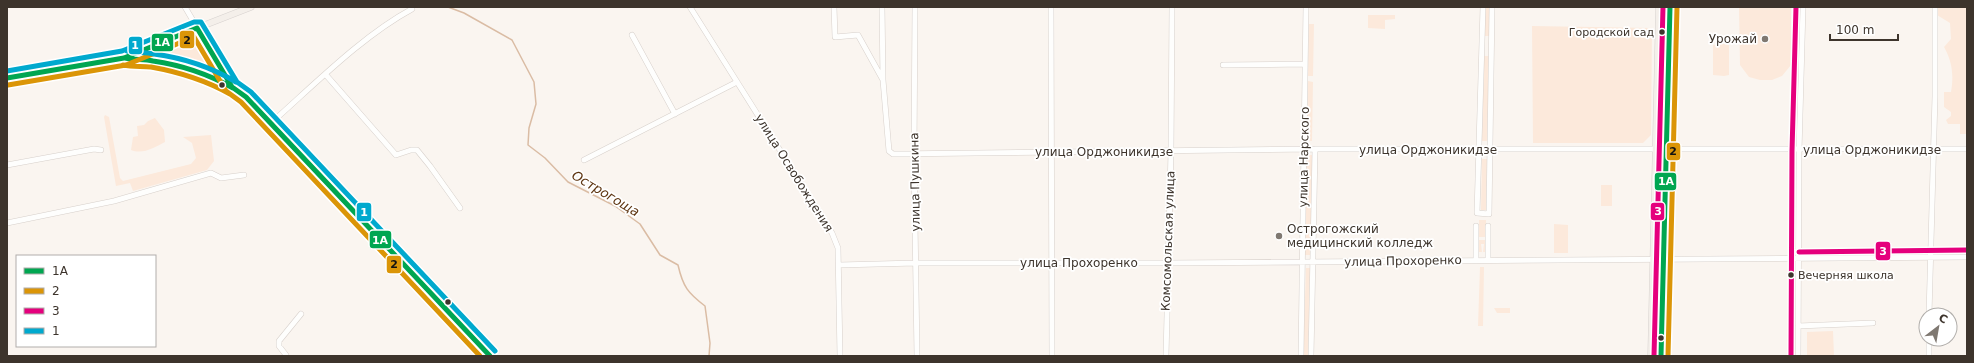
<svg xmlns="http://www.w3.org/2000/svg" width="1974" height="363" viewBox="0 0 1974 363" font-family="'DejaVu Sans',sans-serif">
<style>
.green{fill:#fce9db}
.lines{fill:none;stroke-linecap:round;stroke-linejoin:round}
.stream{stroke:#dabca4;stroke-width:1.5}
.minor-casing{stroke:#d7d0cb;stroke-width:6}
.major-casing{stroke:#d7d2cf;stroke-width:7}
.minor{stroke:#fefefd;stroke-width:5}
.major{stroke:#f4efea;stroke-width:6}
.bus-1-casing{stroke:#fff;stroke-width:8}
.bus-2-casing{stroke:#fff;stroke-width:8}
.bus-3-casing{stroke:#fff;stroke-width:8}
.bus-4-casing{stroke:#fff;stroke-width:8}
.bus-1{stroke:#00a651;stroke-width:5}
.bus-2{stroke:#db9507;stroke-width:5}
.bus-3{stroke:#e5007d;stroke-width:5}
.bus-4{stroke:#00a9ce;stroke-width:5}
.bus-dot{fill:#3d342c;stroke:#fff;stroke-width:1.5}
.poi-dot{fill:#7f7871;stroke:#fff;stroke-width:1.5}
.labels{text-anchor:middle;stroke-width:3.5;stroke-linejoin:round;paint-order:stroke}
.bus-label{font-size:11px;fill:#3d342c;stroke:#fff;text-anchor:end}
.poi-label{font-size:12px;fill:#3d342c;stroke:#fff;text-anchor:end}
.street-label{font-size:12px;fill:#3d342c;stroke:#fff}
.water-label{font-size:13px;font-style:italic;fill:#5e3511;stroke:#fff}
.line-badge{stroke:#fff;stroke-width:1.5}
.badge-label{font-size:11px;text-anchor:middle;font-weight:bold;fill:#fff}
.pale-badge-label{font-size:11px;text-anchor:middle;font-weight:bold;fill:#111}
</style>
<rect width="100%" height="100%" fill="#faf5f0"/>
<!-- green -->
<path class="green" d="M 1485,7 L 1490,7 L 1489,36 L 1485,36 Z
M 1739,7 L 1791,7 L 1791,65 L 1782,76 L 1772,80 L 1760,80 L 1749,77 L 1740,65 Z
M 1937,7 L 1967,7 L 1967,134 L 1960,134 L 1960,124 L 1948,124 L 1946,120 L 1951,116 L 1951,112 L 1944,107 L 1944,92 L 1951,92 C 1954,75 1952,61 1944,47 L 1951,39 L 1950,23 L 1937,15 Z
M 1662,11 L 1667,11 L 1664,139 L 1659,139 Z
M 1368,15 L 1395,15 L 1395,19 L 1385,20 L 1385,29 L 1368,28 Z
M 1309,24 L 1314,24 L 1313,76 L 1308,76 Z
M 1532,26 L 1652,28 L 1651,135 L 1643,143 L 1533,143 Z
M 193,35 L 199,37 L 217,68 L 213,73 L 159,58 L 137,55 Z
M 1724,44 L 1729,45 L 1729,75 L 1724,76 L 1713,75 L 1713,45 Z
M 1484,56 L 1489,56 L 1487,141 L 1482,141 Z
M 1308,81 L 1313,82 L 1312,141 L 1307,141 Z
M 105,115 L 109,117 L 120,178 L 123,181 L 191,164 L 196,158 L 192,143 L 183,137 L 211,135 L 214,161 L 207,170 L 133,191 L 130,183 L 116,186 L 104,117 Z
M 155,118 L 164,130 L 165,142 C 155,147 143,155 131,150 L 133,137 L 138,136 L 137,126 L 144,125 L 148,121 Z
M 1305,155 L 1312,155 L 1311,255 L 1304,255 Z
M 1482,159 L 1487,159 L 1486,210 L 1481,210 Z
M 1658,160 L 1663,160 L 1662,245 L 1657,245 Z
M 1601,185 L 1612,185 L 1612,206 L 1601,206 Z
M 1479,220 L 1486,220 L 1486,237 L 1479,237 Z
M 1554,224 L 1568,225 L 1568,253 L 1554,253 Z
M 1478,240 L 1487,240 L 1487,252 L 1483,252 L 1484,244 L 1481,244 L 1482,252 L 1478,252 Z
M 1480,267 L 1484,267 L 1483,326 L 1478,326 Z
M 1306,268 L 1310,268 L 1308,356 L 1303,356 Z
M 1656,272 L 1662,272 L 1659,355 L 1654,355 Z
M 1494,308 L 1510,308 L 1510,313 L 1497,313 Z
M 1833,331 L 1834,356 L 1807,356 L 1807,332 Z"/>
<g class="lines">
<!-- stream -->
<path class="stream" d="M 448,7 L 464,13 L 512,40 L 534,82 L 536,104 L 529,128 L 528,145 L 545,158 L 568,182 L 615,206 L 640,224 L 660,255 L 678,265 C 683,287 688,293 705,306 L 710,343 L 709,356"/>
<defs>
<path id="minor" d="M 185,7 L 232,87
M 690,7 L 832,233 L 838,248 L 840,356
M 834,7 L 835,37 L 858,35 L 883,80
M 882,7 L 883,80 L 889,151 L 893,154 L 1315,149 L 1967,149
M 915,7 L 914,154 L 917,356
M 1051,7 L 1052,356
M 1483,7 L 1477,213 L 1489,214 L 1492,7
M 632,35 L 675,114
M 1223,65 L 1305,64
M 326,75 L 396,155 L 411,150 L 417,150 L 430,166 L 460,208
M 271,123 C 314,85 362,36 412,9
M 584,160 L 737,82
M 7,165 L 94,149 L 101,150
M 7,223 L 114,201 L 211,173 L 221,178 L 244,175
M 1488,260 L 1488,226
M 1476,261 L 1476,226
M 839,265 L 916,263 L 1167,263 L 1967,257
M 1929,315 L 1935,96 L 1935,7
M 1798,326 L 1873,323
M 1929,339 L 1929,356
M 286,355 L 279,346 L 279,341 L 301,314
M 1166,356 L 1171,151 L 1172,7
M 1301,356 L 1306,7
M 1311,356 L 1315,149
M 1798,356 L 1799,151 L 1803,7"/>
<path id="major" d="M 124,58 L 146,48 L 251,7
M 7,78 C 45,71 84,61 122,58 C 158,55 217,75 246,97 L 490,356
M 1651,356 L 1659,7
M 1661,356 L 1670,7"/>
</defs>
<!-- minor casing -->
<use href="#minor" class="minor-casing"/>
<!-- major casing -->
<use href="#major" class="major-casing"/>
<!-- minor -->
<use href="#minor" class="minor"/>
<!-- major -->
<use href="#major" class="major"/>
<defs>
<path id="bus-1" d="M 125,58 C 134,60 144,59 153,61 C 181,65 208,74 233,88
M 7,78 L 124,58 L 197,28 L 232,87 L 246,97 L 490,356
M 1661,356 L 1670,7"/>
<path id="bus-2" d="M 123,65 C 133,67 142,66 151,67 C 179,72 205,80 230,94
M 8,85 L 126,65 L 194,37 L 226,91 L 241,102 L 480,356
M 1668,356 L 1677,7"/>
<path id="bus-3" d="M 1799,252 L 1967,250
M 1654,356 L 1663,7
M 1791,356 L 1792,151 L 1796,7"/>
<path id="bus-4" d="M 127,51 C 136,53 145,52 154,54 C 184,58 211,67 236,82
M 7,71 L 122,51 L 194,22 L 201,22 L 237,82 L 251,92 L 495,351"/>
</defs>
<!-- bus-1 casing -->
<use href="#bus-1" class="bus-1-casing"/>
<!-- bus-2 casing -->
<use href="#bus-2" class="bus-2-casing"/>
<!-- bus-3 casing -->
<use href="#bus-3" class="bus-3-casing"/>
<!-- bus-4 casing -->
<use href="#bus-4" class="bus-4-casing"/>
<!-- bus-1 -->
<use href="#bus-1" class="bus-1"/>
<!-- bus-2 -->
<use href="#bus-2" class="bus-2"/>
<!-- bus-3 -->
<use href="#bus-3" class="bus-3"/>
<!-- bus-4 -->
<use href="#bus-4" class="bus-4"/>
</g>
<!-- markers -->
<g class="bus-dot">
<circle cx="1662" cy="32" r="3.5"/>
<circle cx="222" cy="85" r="3.5"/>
<circle cx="1791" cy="275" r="3.5"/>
<circle cx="448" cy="302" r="3.5"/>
<circle cx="1661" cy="338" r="3.5"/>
</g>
<g class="poi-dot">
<circle cx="1765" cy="39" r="4"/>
<circle cx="1279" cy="236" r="4"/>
</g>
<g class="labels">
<!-- bus labels -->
<g class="bus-label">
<text x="1654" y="36">Городской сад</text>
<text x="1798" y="279" text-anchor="start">Вечерняя школа</text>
</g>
<!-- poi labels -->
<g class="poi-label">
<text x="1757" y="43">Урожай</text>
<text x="1287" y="233" text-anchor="start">Острогожский<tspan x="1287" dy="14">медицинский колледж</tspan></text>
</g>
<!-- street labels -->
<g class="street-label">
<text x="1428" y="154">улица Орджоникидзе</text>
<text x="1872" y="154">улица Орджоникидзе</text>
<text x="1104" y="156">улица Орджоникидзе</text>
<text transform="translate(1304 157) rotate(-89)" y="4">улица Нарского</text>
<text transform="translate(794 173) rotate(58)" y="4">улица Освобождения</text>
<text transform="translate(915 182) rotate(-91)" y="4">улица Пушкина</text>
<text transform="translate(1168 241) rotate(-88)" y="4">Комсомольская улица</text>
<text transform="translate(1403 261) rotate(-1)" y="4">улица Прохоренко</text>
<text x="1079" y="267">улица Прохоренко</text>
</g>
<!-- water labels -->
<g class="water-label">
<text transform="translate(606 193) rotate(31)" y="5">Острогоща</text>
</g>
</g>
<g class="line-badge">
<rect x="179" y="30" width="16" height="19" rx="4" fill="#db9507"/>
<rect x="151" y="33" width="23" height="19" rx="4" fill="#00a651"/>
<rect x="128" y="36" width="15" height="19" rx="4" fill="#00a9ce"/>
<rect x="1666" y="142" width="15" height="19" rx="4" fill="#db9507"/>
<rect x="1654" y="172" width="23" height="19" rx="4" fill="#00a651"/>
<rect x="1650" y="202" width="15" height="19" rx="4" fill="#e5007d"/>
<rect x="356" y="202" width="16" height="20" rx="4" fill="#00a9ce"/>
<rect x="369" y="230" width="23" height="19" rx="4" fill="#00a651"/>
<rect x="1875" y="241" width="16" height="20" rx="4" fill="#e5007d"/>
<rect x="386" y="255" width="16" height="19" rx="4" fill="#db9507"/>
</g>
<g class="badge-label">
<text x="162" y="46">1А</text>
<text x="135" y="49">1</text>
<text x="1666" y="185">1А</text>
<text x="1658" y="215">3</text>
<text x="364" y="216">1</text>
<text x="380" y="244">1А</text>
<text x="1883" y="255">3</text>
</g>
<g class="pale-badge-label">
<text x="187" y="44">2</text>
<text x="1673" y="155">2</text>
<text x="394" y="268">2</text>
</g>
<!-- border -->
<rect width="1974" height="363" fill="none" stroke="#3d342c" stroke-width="16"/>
<!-- legend -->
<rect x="16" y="255" width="140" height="92" fill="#ffffff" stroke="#b1aeab"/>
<rect x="24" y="268" width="20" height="6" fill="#00a651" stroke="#b1aeab"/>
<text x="52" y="275" font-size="12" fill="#3d342c">1А</text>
<rect x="24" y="288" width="20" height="6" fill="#db9507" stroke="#b1aeab"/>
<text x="52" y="295" font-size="12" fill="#3d342c">2</text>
<rect x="24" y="308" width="20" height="6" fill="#e5007d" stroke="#b1aeab"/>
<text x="52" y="315" font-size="12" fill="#3d342c">3</text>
<rect x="24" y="328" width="20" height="6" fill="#00a9ce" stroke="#b1aeab"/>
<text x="52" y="335" font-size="12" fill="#3d342c">1</text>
<!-- north arrow -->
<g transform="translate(1938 327) rotate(31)"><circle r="19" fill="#ffffff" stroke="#b1aeab"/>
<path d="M0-3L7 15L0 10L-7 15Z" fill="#7f7871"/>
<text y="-6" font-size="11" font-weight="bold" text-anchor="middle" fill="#3d342c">С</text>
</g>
<!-- scale -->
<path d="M1830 34v6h68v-6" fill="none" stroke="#3d342c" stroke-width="2"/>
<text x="1836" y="34" font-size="12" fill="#3d342c" stroke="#ffffff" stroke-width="3" paint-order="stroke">100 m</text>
</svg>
